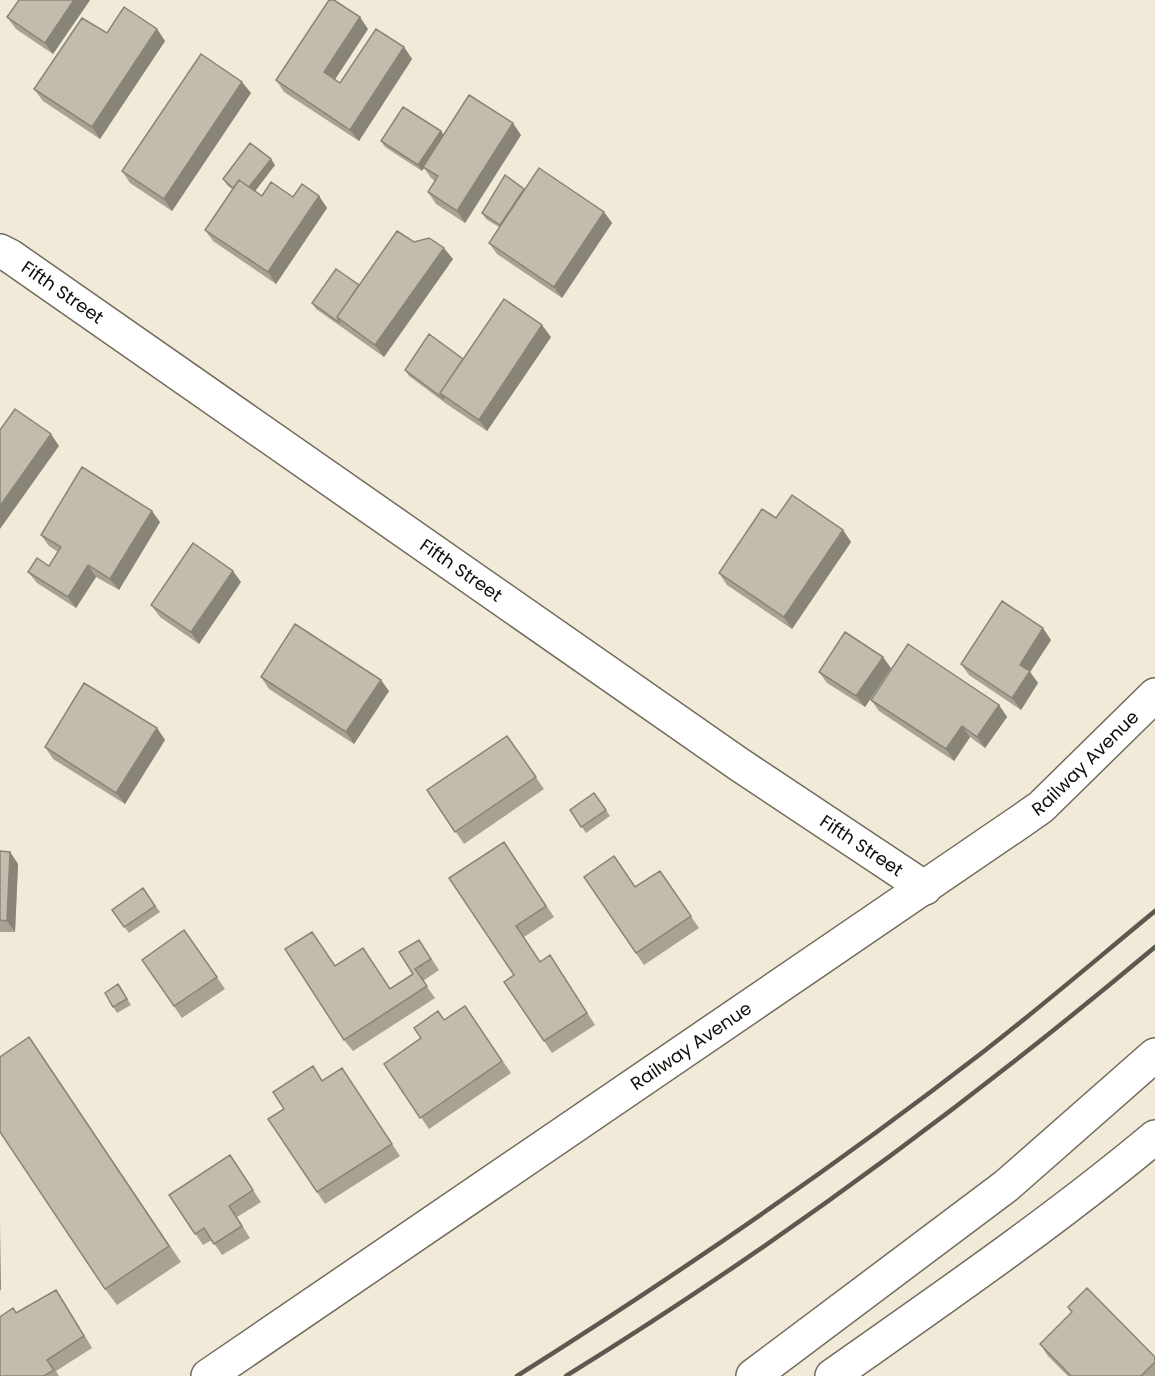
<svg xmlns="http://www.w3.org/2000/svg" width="1155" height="1376" viewBox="0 0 1155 1376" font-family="Poppins,sans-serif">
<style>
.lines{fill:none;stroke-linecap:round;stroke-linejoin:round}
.minor-casing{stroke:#716b5c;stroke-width:36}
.major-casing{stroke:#716b5c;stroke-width:36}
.minor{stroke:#fff;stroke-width:33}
.major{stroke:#fff;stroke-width:33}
.rail{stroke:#5d5950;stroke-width:4.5}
.wall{fill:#a8a294}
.shaded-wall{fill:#888478}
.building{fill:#c3bcac;stroke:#888478;stroke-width:1.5}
.labels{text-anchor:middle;stroke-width:5;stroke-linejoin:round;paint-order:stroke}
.street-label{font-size:18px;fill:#100e08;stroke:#f1ead9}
</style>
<rect width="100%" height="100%" fill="#f1ead9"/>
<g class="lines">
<defs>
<g id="minor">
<path id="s1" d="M 0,251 L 10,256 L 740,765 L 925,888"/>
<path id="s2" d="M 208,1376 L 1021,821 L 1041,807 L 1155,695"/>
</g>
<path id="major" d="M 753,1376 L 1006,1186 L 1155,1055
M 832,1376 C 941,1299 1052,1223 1155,1137"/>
</defs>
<!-- minor casing -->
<use href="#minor" class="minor-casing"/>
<!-- major casing -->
<use href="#major" class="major-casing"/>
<!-- minor -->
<use href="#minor" class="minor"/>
<!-- major -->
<use href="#major" class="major"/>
<!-- rail -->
<path class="rail" d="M 517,1376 C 677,1275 833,1168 983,1052 C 1041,1007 1098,958 1155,911
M 566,1376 C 773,1248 969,1103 1155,947"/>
</g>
<!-- wall -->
<path class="wall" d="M 19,0 L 90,0 L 53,54 L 16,29 L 7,17 Z
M 157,29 L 165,41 L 100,139 L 43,101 L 34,89 L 107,33 Z
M 368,29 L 335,79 L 340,83 L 404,47 L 412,59 L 359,141 L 284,92 L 276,80 Z
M 251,93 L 172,211 L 130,183 L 122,171 Z
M 441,131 L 443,135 L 521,135 L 465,223 L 436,204 L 428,192 L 435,181 L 431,178 L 424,168 L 422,171 L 385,147 L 381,141 Z
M 275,165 L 255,191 L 262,196 L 293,197 L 319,196 L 327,208 L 276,284 L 213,241 L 205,230 L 232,189 L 227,185 L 223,179 Z
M 524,189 L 604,212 L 612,223 L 562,298 L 497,254 L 489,243 L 499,227 L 486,219 L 482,213 Z
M 414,242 L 453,259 L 384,357 L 316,309 L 312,303 L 359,285 Z
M 551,337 L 487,431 L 448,405 L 409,376 L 405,370 L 463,359 Z
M 160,522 L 119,590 L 96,577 L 76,608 L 37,583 L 28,572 L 49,566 L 58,552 L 49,546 L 41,535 Z
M 843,530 L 851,542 L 792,629 L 727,585 L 719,573 Z
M 241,582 L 199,644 L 160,617 L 151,605 Z
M 1051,640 L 1030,672 L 1038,683 L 1021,710 L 969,675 L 961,664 Z
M 891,668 L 865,707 L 827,683 L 819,672 Z
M 261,677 L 389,691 L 354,744 L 269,689 Z
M 871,700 L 999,705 L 1007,717 L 985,748 L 970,737 L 954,761 L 879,711 Z
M 157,728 L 165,740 L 125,804 L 53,759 L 45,747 Z
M 507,736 L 544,789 L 464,844 L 427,790 Z
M 594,793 L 610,816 L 586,833 L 570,810 Z
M 0,851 L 10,852 L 18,864 L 15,932 L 0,932 Z
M 512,854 L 554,917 L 524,937 L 540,961 L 558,967 L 595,1025 L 552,1053 L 544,1041 L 514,975 Z
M 660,871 L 699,928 L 644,965 L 584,877 L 635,887 Z
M 143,888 L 160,912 L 129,933 L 112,910 Z
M 184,930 L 225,989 L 182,1018 L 142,960 Z
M 419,940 L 439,970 L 423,981 L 435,998 L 353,1051 L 344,1040 L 335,966 L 390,989 L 413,974 Z
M 118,984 L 131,1005 L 117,1013 L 105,993 Z
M 465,1006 L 511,1073 L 429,1129 L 384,1064 Z
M 41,1054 L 181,1262 L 117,1305 L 105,1289 Z
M 323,1080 L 350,1080 L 400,1156 L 325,1204 L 317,1192 L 284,1109 Z
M 230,1155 L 261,1202 L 237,1217 L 250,1238 L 222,1255 L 212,1240 L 203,1245 L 169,1195 Z
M 56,1290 L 92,1348 L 56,1371 L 59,1376 L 0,1376 L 16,1313 Z
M 1068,1307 L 1155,1357 L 1155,1376 L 1068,1376 L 1048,1356 L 1040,1344 L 1072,1313 Z"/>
<!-- shaded-wall -->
<path class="shaded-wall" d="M 74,0 L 90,0 L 53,54 L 45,43 Z
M 360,17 L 368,29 L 332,84 L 324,72 Z
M 157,29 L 165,41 L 100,139 L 92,127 Z
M 404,47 L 412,59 L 359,141 L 350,130 Z
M 242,82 L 251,93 L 172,211 L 164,199 Z
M 513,123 L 521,135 L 465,223 L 457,211 Z
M 441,131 L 445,137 L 423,167 L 424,168 L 422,171 L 418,165 Z
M 271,159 L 275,165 L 252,195 L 248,189 Z
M 319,196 L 327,208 L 276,284 L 268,272 Z
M 604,212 L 612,223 L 562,298 L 554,287 Z
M 444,248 L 453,259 L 384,357 L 375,345 Z
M 542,325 L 551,337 L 487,431 L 479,420 Z
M 51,434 L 59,446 L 0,529 L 0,506 Z
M 152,511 L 160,522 L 119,590 L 110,579 Z
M 843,530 L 851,542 L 792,629 L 784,617 Z
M 88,565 L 96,577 L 76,608 L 68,597 Z
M 233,571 L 241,582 L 199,644 L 191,632 Z
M 1043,628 L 1051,640 L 1030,672 L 1038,683 L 1021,710 L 1012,698 L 1020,665 Z
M 883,657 L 891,668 L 865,707 L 856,696 Z
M 381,680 L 389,691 L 354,744 L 346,732 Z
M 999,705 L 1007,717 L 985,748 L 977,737 Z
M 962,726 L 970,737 L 954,761 L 946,749 Z
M 157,728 L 165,740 L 125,804 L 116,793 Z
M 10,852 L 18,864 L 15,932 L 7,921 Z
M 0,1223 L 1,1291 L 0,1289 Z
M 56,1290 L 64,1302 L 92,1348 L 84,1336 Z"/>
<!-- building -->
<path class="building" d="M 19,0 L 74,0 L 45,43 L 7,17 Z
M 329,0 L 334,0 L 360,17 L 324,72 L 340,83 L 376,29 L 404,47 L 350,130 L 276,80 Z
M 124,7 L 157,29 L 92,127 L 34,89 L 82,18 L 107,33 Z
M 201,54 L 242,82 L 164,199 L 122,171 Z
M 469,95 L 513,123 L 457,211 L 428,192 L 438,176 L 423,167 Z
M 403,107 L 441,131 L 418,165 L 381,141 Z
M 250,143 L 271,159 L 249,187 L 239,180 L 233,188 L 223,179 Z
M 539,168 L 604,212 L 554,287 L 489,243 Z
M 505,175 L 524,189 L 500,225 L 482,213 Z
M 239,180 L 262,196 L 271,182 L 293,197 L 302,184 L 319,196 L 268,272 L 205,230 Z
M 397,231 L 414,242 L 429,238 L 444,248 L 375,345 L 337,317 Z
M 336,269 L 359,285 L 337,317 L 340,323 L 312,303 Z
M 504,299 L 542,325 L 479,420 L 440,393 Z
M 429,334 L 463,359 L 440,393 L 444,399 L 405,370 Z
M 15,409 L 51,434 L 0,506 L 0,430 Z
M 82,467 L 152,511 L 110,579 L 88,565 L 68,597 L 28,572 L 37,558 L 49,566 L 61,547 L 41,535 Z
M 792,495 L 843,530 L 784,617 L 719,573 L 762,509 L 776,518 Z
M 193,543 L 233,571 L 191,632 L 151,605 Z
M 1002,601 L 1043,628 L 1020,665 L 1030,671 L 1012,698 L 961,664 Z
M 295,624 L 381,680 L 346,732 L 261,677 Z
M 845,632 L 883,657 L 856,696 L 819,672 Z
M 908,644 L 999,705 L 977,737 L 962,726 L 946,749 L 871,700 Z
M 84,683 L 157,728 L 116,793 L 45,747 Z
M 507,736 L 536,777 L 455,832 L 427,790 Z
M 594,793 L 606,810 L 581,827 L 570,810 Z
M 504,842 L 546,906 L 516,926 L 540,962 L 550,955 L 587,1013 L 544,1041 L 504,982 L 514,975 L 449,878 Z
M 0,851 L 10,852 L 7,921 L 0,920 Z
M 614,856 L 635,887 L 660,871 L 691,916 L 636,953 L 584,877 Z
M 143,888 L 155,906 L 124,927 L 112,910 Z
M 184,930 L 217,977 L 174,1006 L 142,960 Z
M 312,932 L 335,966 L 363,948 L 390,989 L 413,974 L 399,952 L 419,940 L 431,959 L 415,969 L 427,986 L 344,1040 L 285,949 Z
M 118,984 L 127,999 L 113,1007 L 105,993 Z
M 465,1006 L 502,1061 L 420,1118 L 384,1064 L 421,1038 L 414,1028 L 438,1011 L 444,1020 Z
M 29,1037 L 169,1246 L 105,1289 L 0,1132 L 0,1057 Z
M 313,1066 L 322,1081 L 342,1068 L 392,1144 L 317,1192 L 268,1119 L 284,1109 L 273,1092 Z
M 230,1155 L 253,1190 L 229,1206 L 242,1226 L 214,1244 L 204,1228 L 195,1234 L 169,1195 Z
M 1087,1288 L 1155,1357 L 1155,1362 L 1141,1376 L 1071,1376 L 1040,1344 L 1072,1312 L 1068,1307 Z
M 56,1290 L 84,1336 L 47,1360 L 54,1370 L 44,1376 L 0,1376 L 0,1317 L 13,1308 L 16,1313 Z"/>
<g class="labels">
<!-- street labels -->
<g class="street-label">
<text dy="6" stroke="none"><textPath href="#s1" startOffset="75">Fifth Street</textPath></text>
<text dy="6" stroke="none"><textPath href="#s1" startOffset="561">Fifth Street</textPath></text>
<text dy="6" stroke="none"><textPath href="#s2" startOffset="1071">Railway Avenue</textPath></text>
<text dy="6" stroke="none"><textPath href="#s1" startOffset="1047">Fifth Street</textPath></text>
<text dy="6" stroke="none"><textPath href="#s2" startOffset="585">Railway Avenue</textPath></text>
</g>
</g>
</svg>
